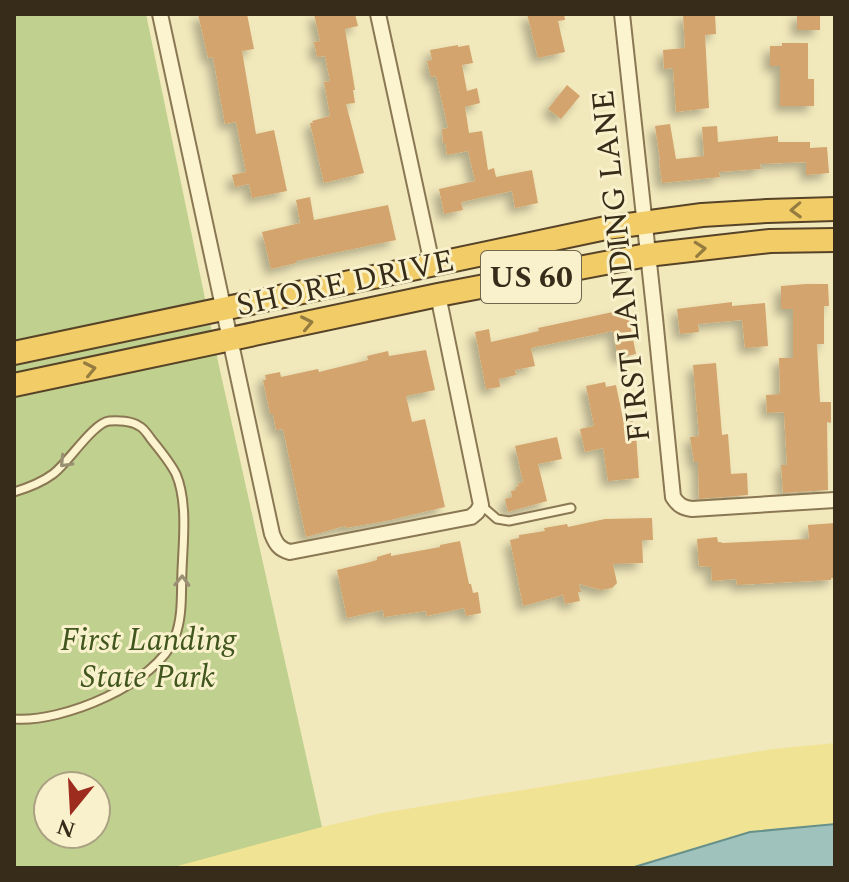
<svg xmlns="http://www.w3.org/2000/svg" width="849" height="882" viewBox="0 0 849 882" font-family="Spectral,serif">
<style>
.green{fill:#c0d08e;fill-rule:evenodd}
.sand{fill:#f1e394}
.water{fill:#9fc2bc;stroke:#66908a;stroke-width:2}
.building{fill:#d3a46d;filter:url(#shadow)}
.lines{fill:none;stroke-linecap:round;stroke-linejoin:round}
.service-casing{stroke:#8a7753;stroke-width:11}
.minor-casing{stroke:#8a7753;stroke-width:18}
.trunk-casing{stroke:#574328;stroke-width:26}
.service{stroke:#fcf4ce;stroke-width:7}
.minor{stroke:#fcf4ce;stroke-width:14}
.trunk{stroke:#f2cc67;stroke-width:22}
.oneway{stroke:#947c40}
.oneway2{stroke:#9a9074}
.labels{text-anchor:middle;stroke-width:6;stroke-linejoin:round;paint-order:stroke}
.shield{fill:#f8f1cb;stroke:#71674f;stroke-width:2}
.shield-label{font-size:30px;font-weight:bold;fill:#372c1a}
.street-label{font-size:32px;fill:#372c1a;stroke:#f8f1cb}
.park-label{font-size:32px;font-style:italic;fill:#41561e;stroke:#f8f1cb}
</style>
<defs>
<filter id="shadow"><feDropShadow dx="-6" dy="6" stdDeviation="4" flood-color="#0004"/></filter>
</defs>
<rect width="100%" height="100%" fill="#f1e8bb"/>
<!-- green -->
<path class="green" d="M 14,14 L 146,14 L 219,366 L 322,827 L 328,868 L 14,868 ZM 48,786 L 96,786 L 96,834 L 48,834 Z"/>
<!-- sand -->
<path class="sand" d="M 835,743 L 835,824 L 750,832 L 631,868 L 170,868 L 322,827 L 382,813 L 773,749 Z"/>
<!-- water -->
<path class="water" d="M 835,824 L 835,868 L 631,868 L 750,832 Z"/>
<!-- building -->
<path class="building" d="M 198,14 L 247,14 L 254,49 L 242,51 L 256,134 L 274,130 L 287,191 L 252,198 L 249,184 L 235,187 L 232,175 L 246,172 L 236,122 L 225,124 L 213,57 L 208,58 Z
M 314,14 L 355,14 L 358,26 L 345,29 L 355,90 L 353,90 L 355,103 L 346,104 L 364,173 L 324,183 L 310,123 L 313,123 L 312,121 L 330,116 L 324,82 L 330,81 L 325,56 L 317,57 L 314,42 L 320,41 Z
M 527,14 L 564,14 L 565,20 L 558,21 L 565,52 L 538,58 Z
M 683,14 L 715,14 L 716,34 L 705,35 L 709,108 L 676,112 L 673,68 L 664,69 L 663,50 L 685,48 Z
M 797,14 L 820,14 L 820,30 L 797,30 Z
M 782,43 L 808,43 L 808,79 L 814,79 L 814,106 L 780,106 L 780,66 L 770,66 L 770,46 L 782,46 Z
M 458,45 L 458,47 L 469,45 L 473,63 L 462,65 L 467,91 L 477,88 L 480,103 L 465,107 L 469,133 L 482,131 L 488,170 L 494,168 L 496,177 L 532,170 L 538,203 L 515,208 L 512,191 L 461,202 L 463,210 L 444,214 L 439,189 L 475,181 L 468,151 L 447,155 L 445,143 L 443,143 L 442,129 L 448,128 L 436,76 L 431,77 L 427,61 L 432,60 L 430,50 Z
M 567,85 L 580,96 L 561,119 L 548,109 Z
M 670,124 L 676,159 L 704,156 L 702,127 L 717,126 L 718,142 L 778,136 L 778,142 L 810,142 L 810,148 L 827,147 L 829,173 L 806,175 L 806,162 L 760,164 L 761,169 L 719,172 L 720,177 L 662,183 L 659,161 L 660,160 L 655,126 Z
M 310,197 L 314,220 L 388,205 L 396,240 L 296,261 L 296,263 L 271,269 L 262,232 L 300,223 L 296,200 Z
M 806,284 L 828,284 L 829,306 L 824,306 L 824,344 L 817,344 L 820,402 L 831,402 L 831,423 L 827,422 L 828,490 L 783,493 L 781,465 L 787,465 L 784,412 L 767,413 L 766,395 L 780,394 L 779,358 L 793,358 L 793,309 L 781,309 L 781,286 Z
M 732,302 L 732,306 L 765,303 L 768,346 L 745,348 L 742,320 L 698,324 L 699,332 L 680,334 L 677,309 Z
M 627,309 L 636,354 L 618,358 L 613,331 L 531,348 L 535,366 L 515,370 L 516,375 L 499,379 L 500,387 L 486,389 L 475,332 L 489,329 L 491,342 L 539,331 L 538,328 Z
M 426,350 L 435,390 L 406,396 L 412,422 L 425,419 L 445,507 L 386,521 L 346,528 L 345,526 L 306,537 L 283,429 L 276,430 L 273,414 L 270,414 L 263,380 L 266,380 L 265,375 L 280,372 L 281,377 L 318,369 L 319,372 L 368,360 L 367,356 L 388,351 L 389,356 Z
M 716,363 L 722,435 L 728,434 L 731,474 L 747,473 L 748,495 L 699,499 L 698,462 L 694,462 L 690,437 L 699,436 L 693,365 Z
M 605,382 L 606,387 L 616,385 L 623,419 L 632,417 L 636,434 L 639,478 L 608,481 L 603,448 L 585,452 L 580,429 L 594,426 L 586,386 Z
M 557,437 L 562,459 L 538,464 L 547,501 L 508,512 L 505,499 L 512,497 L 511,491 L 516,490 L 516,487 L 519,486 L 518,483 L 523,482 L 515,446 Z
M 652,518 L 653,540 L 642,540 L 643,563 L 613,564 L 617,583 L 612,588 L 601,590 L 579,584 L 581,592 L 578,592 L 580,601 L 565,604 L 563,595 L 523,606 L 510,540 L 519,538 L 519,535 L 545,531 L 544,528 L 567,524 L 568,527 L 605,519 Z
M 835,523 L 835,578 L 831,578 L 831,580 L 737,585 L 736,579 L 712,581 L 711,567 L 699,566 L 697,539 L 717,537 L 718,542 L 721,542 L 722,543 L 809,539 L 808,525 Z
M 460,541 L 469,584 L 471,584 L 473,593 L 478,592 L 481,613 L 466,616 L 464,608 L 427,616 L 426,611 L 384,617 L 383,610 L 347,618 L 337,570 L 370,562 L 377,560 L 377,557 L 391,553 L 391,556 L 440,547 L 440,545 Z"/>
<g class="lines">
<defs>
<path id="service" d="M 14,492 C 27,488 41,483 53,474 C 68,463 93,423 109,421 C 118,420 132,421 139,426 C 144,428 148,435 151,439 C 160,450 170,462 176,474 C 188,502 183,542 182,571 C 181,593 183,616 175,637 C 157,684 62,723 14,719
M 481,505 L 497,519 L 509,521 L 571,508"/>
<path id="minor" d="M 160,14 L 272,534 C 276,544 279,549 290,552 L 471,517 L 477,512 L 481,505 L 438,295
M 378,14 L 432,264
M 622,14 L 655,318 L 673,497 C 678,505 683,508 692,509 L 835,500"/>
<path id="trunk" d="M 14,353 L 606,228 L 702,215 L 767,211 L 835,209
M 14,385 L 438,295 L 647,255 L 770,241 L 835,240"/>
</defs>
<!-- service casing -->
<use href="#service" class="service-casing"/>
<!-- minor casing -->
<use href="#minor" class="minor-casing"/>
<!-- trunk casing -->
<use href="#trunk" class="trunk-casing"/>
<!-- service -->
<use href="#service" class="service"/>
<!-- minor -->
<use href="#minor" class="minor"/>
<!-- trunk -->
<use href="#trunk" class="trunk"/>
</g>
<!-- one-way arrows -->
<defs><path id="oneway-chevron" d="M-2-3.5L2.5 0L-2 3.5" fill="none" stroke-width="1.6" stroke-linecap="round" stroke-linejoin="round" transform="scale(2)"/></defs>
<g class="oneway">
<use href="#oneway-chevron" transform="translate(796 210) rotate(178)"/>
<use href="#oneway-chevron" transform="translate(700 249) rotate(-6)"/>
<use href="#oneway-chevron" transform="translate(307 323) rotate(-12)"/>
<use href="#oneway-chevron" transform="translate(90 369) rotate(-12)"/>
</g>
<g class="oneway2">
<use href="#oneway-chevron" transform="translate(65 462) rotate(134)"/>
<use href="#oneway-chevron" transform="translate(182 581) rotate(-88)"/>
</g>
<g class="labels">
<!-- shield labels -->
<rect class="shield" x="481" y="251" width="100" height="52" rx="6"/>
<g class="shield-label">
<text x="531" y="287">US 60</text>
</g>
<!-- street labels -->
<g class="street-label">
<text transform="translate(620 266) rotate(-96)" y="11">FIRST LANDING LANE</text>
<text transform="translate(345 282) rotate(-12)" y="11">SHORE DRIVE</text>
</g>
<!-- park labels -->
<g class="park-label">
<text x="148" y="650">First Landing<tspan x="148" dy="37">State Park</tspan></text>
</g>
</g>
<!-- border -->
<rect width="849" height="882" fill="none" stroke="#372c1a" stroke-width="32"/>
<!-- north arrow -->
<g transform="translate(72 810) rotate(198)"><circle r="38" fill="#f8f1cb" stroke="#aba284" stroke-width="2"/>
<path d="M0-6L14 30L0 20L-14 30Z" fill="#9e2c1e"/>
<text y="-12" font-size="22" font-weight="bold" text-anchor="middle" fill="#372c1a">N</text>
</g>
</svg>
